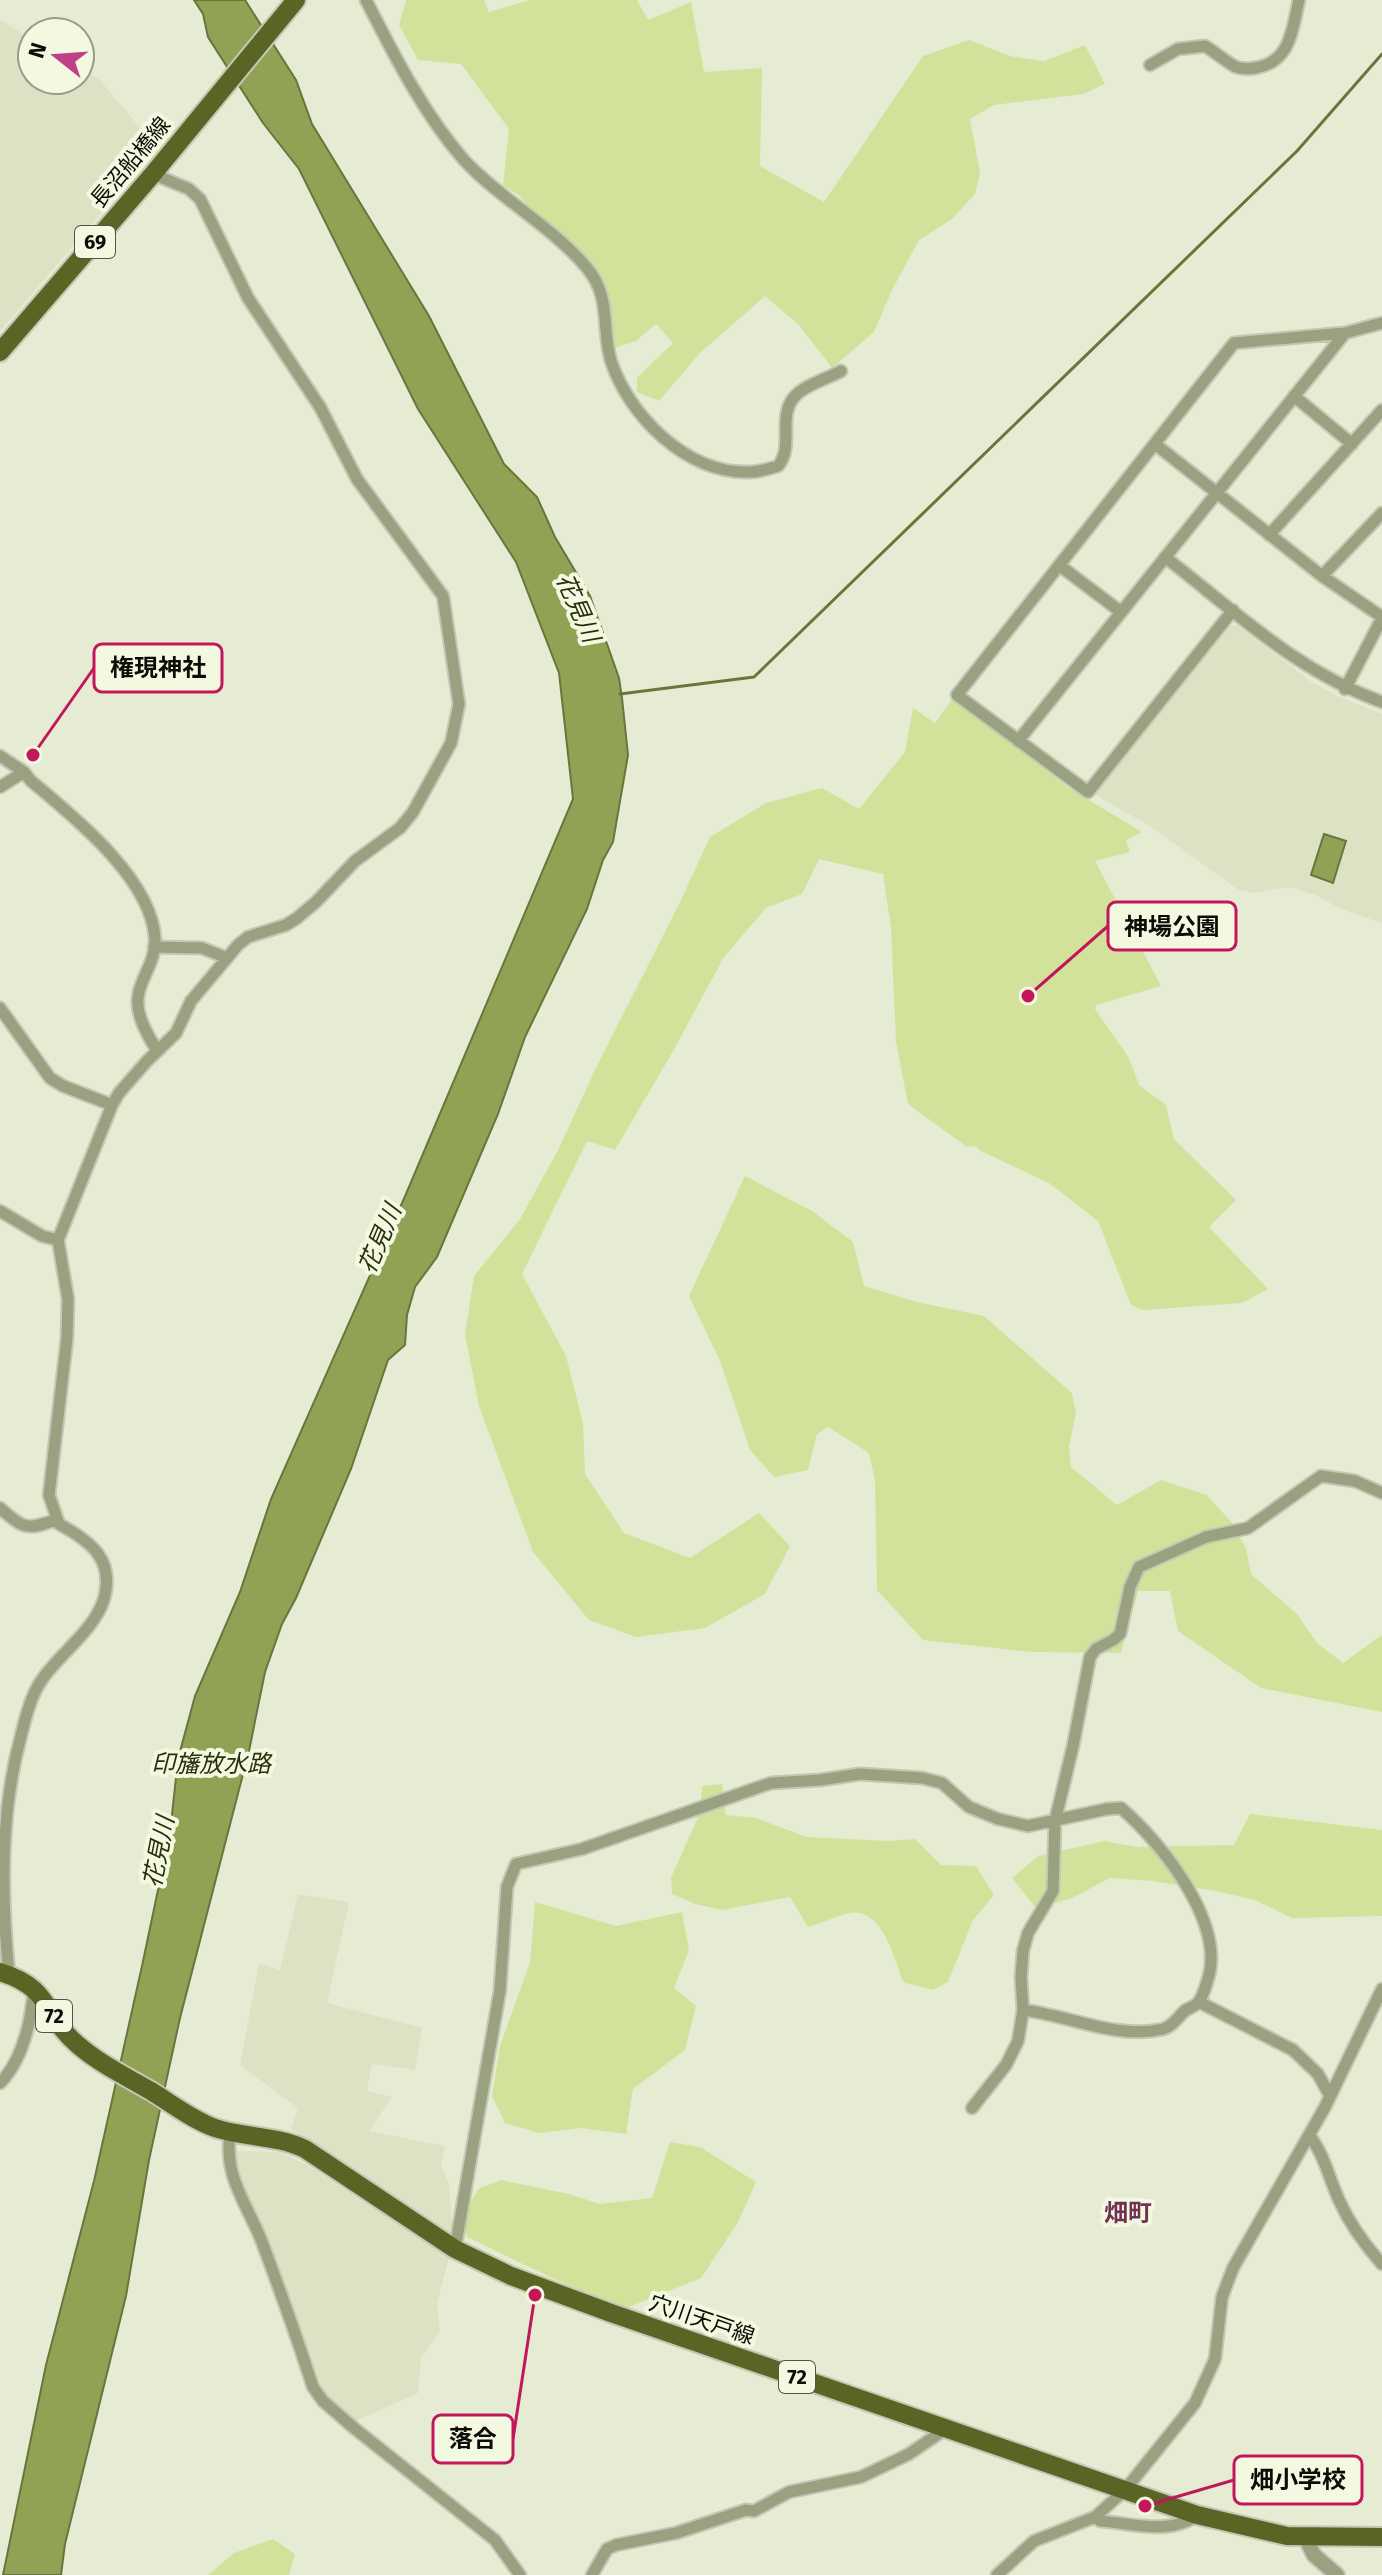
<svg xmlns="http://www.w3.org/2000/svg" width="1382" height="2575" viewBox="0 0 1382 2575" font-family="'Fira Sans','Noto Sans JP',sans-serif">
<style>
.built{fill:#dbe3c4}
.green{fill:#d2e29a}
.water{fill:#92a254;stroke:#6a753d;stroke-width:2}
.lines{fill:none;stroke-linecap:round;stroke-linejoin:round}
.stream{stroke:#6a753d;stroke-width:3}
.minor-casing{stroke:#c3c8b3;stroke-width:15}
.tertiary-casing{stroke:#c3c8b3;stroke-width:18}
.primary-casing{stroke:#c3c8b3;stroke-width:22}
.minor{stroke:#99a180;stroke-width:11}
.tertiary{stroke:#99a180;stroke-width:14}
.primary{stroke:#596425;stroke-width:18}
.labels{text-anchor:middle;stroke-width:8;stroke-linejoin:round;paint-order:stroke}
.shield{fill:#f3f9e1;stroke:#515448;stroke-width:2}
.shield-label{font-size:20px;font-weight:bold;fill:#0c0d06}
.street-label{font-size:22px;fill:#0c0d06;stroke:#f3f9e1}
.water-label{font-size:24px;font-style:italic;fill:#292f0d;stroke:#f3f9e1}
.neighbourhood-label{font-size:24px;font-weight:bold;fill:#723152;stroke:#f3f9e1}
.leader{fill:none;stroke:#c2185b;stroke-width:3}
.callout-dot{fill:#c2185b;stroke:#f3f9e1;stroke-width:3}
.callout{fill:#f3f9e1;stroke:#c2185b;stroke-width:3}
.callout-label{font-size:24px;text-anchor:middle;font-weight:bold;fill:#0c0d06}
</style>
<rect width="100%" height="100%" fill="#e6ecd4"/>
<!-- built -->
<path class="built" d="M 0,20 L 32,39 L 32,80 L 80,80 L 80,68 L 99,79 L 157,148 L 0,331 Z
M 1237,625 L 1310,681 L 1339,697 L 1382,714 L 1382,923 L 1341,909 L 1315,895 L 1289,887 L 1253,893 L 1239,890 L 1151,827 L 1096,795 L 1096,789 L 1228,626 Z
M 298,1894 L 349,1902 L 327,2003 L 422,2028 L 415,2070 L 372,2064 L 367,2091 L 392,2097 L 369,2131 L 445,2146 L 441,2164 L 449,2184 L 453,2235 L 291,2129 L 298,2108 L 240,2065 L 259,1963 L 280,1970 Z
M 234,2151 L 280,2152 L 309,2166 L 449,2258 L 437,2303 L 440,2331 L 421,2357 L 418,2393 L 356,2421 L 324,2394 L 269,2239 L 245,2193 Z"/>
<!-- green -->
<path class="green" d="M 406,0 L 484,0 L 489,12 L 530,0 L 637,0 L 648,20 L 691,2 L 704,72 L 762,68 L 760,166 L 824,202 L 923,56 L 969,40 L 1010,56 L 1044,61 L 1085,45 L 1105,84 L 1083,94 L 994,105 L 970,119 L 980,173 L 975,194 L 952,219 L 919,240 L 892,290 L 874,332 L 832,368 L 799,325 L 765,296 L 700,353 L 659,401 L 637,392 L 637,378 L 673,343 L 656,324 L 636,341 L 611,349 L 607,294 L 590,261 L 535,214 L 521,197 L 503,185 L 509,129 L 461,64 L 418,60 L 399,25 Z
M 953,698 L 1069,788 L 1142,832 L 1126,840 L 1130,852 L 1095,861 L 1161,986 L 1096,1005 L 1095,1009 L 1129,1058 L 1139,1085 L 1166,1105 L 1174,1139 L 1236,1200 L 1209,1227 L 1268,1289 L 1242,1303 L 1143,1310 L 1131,1305 L 1098,1221 L 1049,1183 L 979,1150 L 976,1146 L 967,1147 L 908,1104 L 896,1042 L 891,928 L 883,874 L 819,859 L 802,894 L 766,908 L 724,957 L 672,1053 L 615,1150 L 587,1141 L 522,1274 L 566,1356 L 583,1423 L 585,1474 L 624,1533 L 690,1558 L 759,1513 L 790,1546 L 765,1594 L 705,1628 L 636,1637 L 589,1620 L 533,1552 L 479,1406 L 465,1334 L 474,1276 L 520,1219 L 558,1150 L 594,1072 L 680,902 L 710,837 L 766,803 L 822,788 L 859,809 L 905,752 L 913,708 L 935,723 Z
M 745,1176 L 812,1211 L 853,1242 L 864,1286 L 917,1302 L 984,1316 L 1072,1393 L 1076,1413 L 1069,1447 L 1071,1467 L 1117,1505 L 1161,1480 L 1207,1495 L 1232,1523 L 1246,1548 L 1251,1574 L 1297,1614 L 1317,1643 L 1343,1663 L 1382,1635 L 1382,1712 L 1261,1688 L 1178,1631 L 1170,1591 L 1138,1591 L 1121,1653 L 1032,1652 L 923,1640 L 877,1590 L 875,1481 L 869,1453 L 828,1427 L 817,1434 L 808,1470 L 774,1477 L 750,1450 L 720,1361 L 689,1296 Z
M 722,1784 L 726,1815 L 756,1818 L 806,1837 L 890,1841 L 915,1839 L 941,1865 L 976,1866 L 994,1895 L 973,1920 L 948,1982 L 933,1990 L 903,1982 C 895,1960 882,1907 850,1913 C 836,1916 822,1923 808,1927 L 790,1897 L 722,1910 L 695,1904 L 672,1894 L 671,1878 L 700,1813 L 702,1786 Z
M 1250,1814 L 1382,1830 L 1382,1916 L 1292,1918 L 1255,1900 L 1216,1891 L 1152,1881 L 1110,1878 L 1070,1899 L 1036,1908 L 1012,1878 L 1038,1856 L 1104,1841 L 1137,1847 L 1234,1845 Z
M 535,1902 L 616,1926 L 682,1912 L 689,1950 L 674,1988 L 696,2006 L 685,2050 L 633,2089 L 626,2134 L 581,2128 L 539,2133 L 505,2123 L 492,2096 L 500,2046 L 530,1962 Z
M 670,2142 L 700,2147 L 756,2182 L 737,2224 L 701,2278 L 626,2308 L 558,2281 L 467,2237 L 462,2218 L 478,2189 L 501,2180 L 569,2194 L 600,2204 L 652,2198 Z
M 273,2539 L 295,2554 L 289,2575 L 208,2575 L 234,2553 Z"/>
<!-- water -->
<path class="water" d="M 194,0 L 245,0 L 296,80 L 312,124 L 429,316 L 504,464 L 537,497 L 555,537 L 590,596 L 619,678 L 622,698 L 628,755 L 613,842 L 603,860 L 587,909 L 525,1037 L 498,1114 L 437,1257 L 415,1287 L 407,1315 L 405,1345 L 388,1360 L 351,1469 L 296,1598 L 282,1624 L 265,1672 L 249,1751 L 180,2018 L 149,2160 L 126,2296 L 65,2544 L 61,2575 L 3,2575 L 46,2365 L 94,2181 L 142,1966 L 170,1833 L 178,1759 L 195,1696 L 240,1592 L 271,1499 L 406,1194 L 573,799 L 559,673 L 516,562 L 418,409 L 299,169 L 263,123 L 208,37 L 203,14 Z
M 1324,834 L 1346,841 L 1333,883 L 1311,875 Z"/>
<g class="lines">
<!-- stream -->
<path class="stream" d="M 620,694 L 754,677 L 1297,151 L 1382,54"/>
<defs>
<path id="minor" d="M 366,0 C 394,55 423,113 464,160 C 500,199 553,227 587,268 C 612,298 601,328 611,361 C 629,416 687,474 749,472 C 759,472 769,469 778,466 C 795,446 776,415 796,395 C 807,384 827,379 841,371
M 1150,65 L 1178,49 L 1205,46 C 1215,52 1226,62 1236,67 C 1242,69 1249,69 1255,68 C 1291,62 1292,30 1299,0
M 1294,396 L 1352,444
M 1155,444 L 1322,576 L 1382,617
M 1269,535 L 1382,410
M 1165,557 C 1236,612 1296,671 1382,702
M 1059,565 L 1121,612
M 1322,576 L 1382,513
M 1233,610 L 1088,792 L 957,695 L 1234,343 L 1345,333 L 1382,323
M 1345,689 L 1382,618
M 1018,741 L 1345,333
M 0,756 L 24,772 L 31,781 C 74,817 152,879 155,939 C 156,963 139,979 138,998 C 136,1015 148,1037 157,1050
M 0,787 L 24,772
M 154,947 L 202,948 L 227,958
M 0,1008 L 50,1078 L 63,1086 L 112,1105
M 0,1211 L 42,1236 L 58,1240
M 0,1508 C 23,1528 26,1531 55,1520
M 9,1975 C 1,1893 0,1811 22,1732 C 26,1716 31,1696 41,1681 C 59,1654 94,1631 104,1599 C 115,1559 90,1541 59,1524 L 49,1495 L 67,1338 L 68,1299 L 58,1240 L 112,1105 L 119,1093 L 147,1061 L 176,1033 L 191,1001 L 238,945 L 248,937 L 286,925 L 297,918 L 316,902 L 355,861 L 400,828 L 413,812 L 451,743 L 459,704 L 443,596 L 357,479 L 320,407 L 248,298 L 200,199 L 189,189 L 153,174
M 1199,2002 L 1293,2050 L 1318,2074 L 1330,2096
M 0,2083 C 23,2060 31,2021 34,1989
M 972,2108 L 1006,2065 L 1018,2041 L 1023,2010 L 1021,1977 L 1023,1951 L 1028,1933 L 1053,1891 L 1055,1821 L 1073,1746 L 1090,1657 L 1096,1649 L 1113,1640 L 1120,1634 L 1130,1587 L 1139,1567 L 1206,1537 L 1248,1528 L 1321,1476 L 1355,1481 L 1382,1493
M 230,2132 C 224,2179 246,2201 262,2242 C 280,2290 297,2338 313,2387 L 323,2401 L 354,2428 L 495,2540 L 520,2575
M 1309,2135 C 1324,2154 1329,2178 1339,2200 C 1350,2225 1364,2244 1382,2264
M 455,2249 L 500,1990 L 507,1887 L 516,1864 L 582,1849 L 771,1783 L 820,1780 L 860,1774 L 922,1778 L 942,1783 L 969,1807 L 998,1819 L 1028,1826 L 1107,1809 L 1121,1808 C 1161,1842 1228,1925 1207,1982 C 1205,1989 1202,1999 1197,2004 C 1194,2006 1190,2008 1186,2010 C 1178,2016 1174,2026 1163,2029 C 1116,2040 1068,2015 1023,2010
M 1095,2517 L 1100,2521 C 1130,2523 1171,2536 1197,2515
M 592,2575 L 607,2549 L 616,2545 L 676,2533 L 746,2510 L 754,2511 L 789,2492 L 861,2477 L 909,2454 L 947,2428
M 997,2575 L 1034,2541 L 1095,2517 L 1125,2490 L 1195,2403 L 1215,2359 L 1222,2297 L 1233,2268 L 1325,2107 L 1382,1989"/>
<path id="tertiary" d="M 1305,2537 L 1314,2555 L 1337,2575"/>
<path id="primary" d="M 0,352 L 153,174 L 296,0
M 0,1972 C 53,1988 43,2016 78,2045 C 100,2064 127,2077 151,2091 C 172,2104 193,2120 215,2128 C 245,2138 276,2135 305,2149 L 455,2249 L 511,2276 L 611,2313 L 1197,2515 L 1287,2536 L 1382,2537"/>
</defs>
<!-- minor casing -->
<use href="#minor" class="minor-casing"/>
<!-- tertiary casing -->
<use href="#tertiary" class="tertiary-casing"/>
<!-- primary casing -->
<use href="#primary" class="primary-casing"/>
<!-- minor -->
<use href="#minor" class="minor"/>
<!-- tertiary -->
<use href="#tertiary" class="tertiary"/>
<!-- primary -->
<use href="#primary" class="primary"/>
</g>
<g class="labels">
<!-- shield labels -->
<g class="shield">
<rect x="75" y="226" width="40" height="32" rx="6"/>
<rect x="36" y="2000" width="36" height="32" rx="6"/>
<rect x="779" y="2361" width="36" height="32" rx="6"/>
</g>
<g class="shield-label">
<text x="95" y="249">69</text>
<text x="54" y="2023">72</text>
<text x="797" y="2384">72</text>
</g>
<!-- street labels -->
<g class="street-label">
<text transform="translate(130 162) rotate(-50)" y="8">長沼船橋線</text>
<text transform="translate(702 2319) rotate(19)" y="8">穴川天戸線</text>
</g>
<!-- water labels -->
<g class="water-label">
<text transform="translate(578 608) rotate(66)" y="8">花見川</text>
<text transform="translate(380 1239) rotate(-67)" y="8">花見川</text>
<text x="211" y="1772">印旛放水路</text>
<text transform="translate(159 1852) rotate(-79)" y="8">花見川</text>
</g>
<!-- neighbourhood labels -->
<g class="neighbourhood-label">
<text x="1128" y="2221">畑町</text>
</g>
</g>
<!-- callouts -->
<path class="leader" d="M33 755L94 668M1028 996L1108 926M535 2295L513 2439M1145 2506L1234 2480"/>
<g class="callout-dot">
<circle cx="33" cy="755" r="8"/>
<circle cx="1028" cy="996" r="8"/>
<circle cx="535" cy="2295" r="8"/>
<circle cx="1145" cy="2506" r="8"/>
</g>
<g class="callout">
<rect x="94" y="644" width="128" height="48" rx="8"/>
<rect x="1108" y="902" width="128" height="48" rx="8"/>
<rect x="433" y="2415" width="80" height="48" rx="8"/>
<rect x="1234" y="2456" width="128" height="48" rx="8"/>
</g>
<g class="callout-label">
<text x="158" y="676">権現神社</text>
<text x="1172" y="935">神場公園</text>
<text x="473" y="2447">落合</text>
<text x="1298" y="2488">畑小学校</text>
</g>
<!-- north arrow -->
<g transform="translate(56 56) rotate(287)"><circle r="38" fill="#f3f9e1" stroke="#979b89" stroke-width="2"/>
<path d="M0-6L14 30L0 20L-14 30Z" fill="#c13f86"/>
<text y="-12" font-size="22" font-weight="bold" text-anchor="middle" fill="#0c0d06">N</text>
</g>
</svg>
